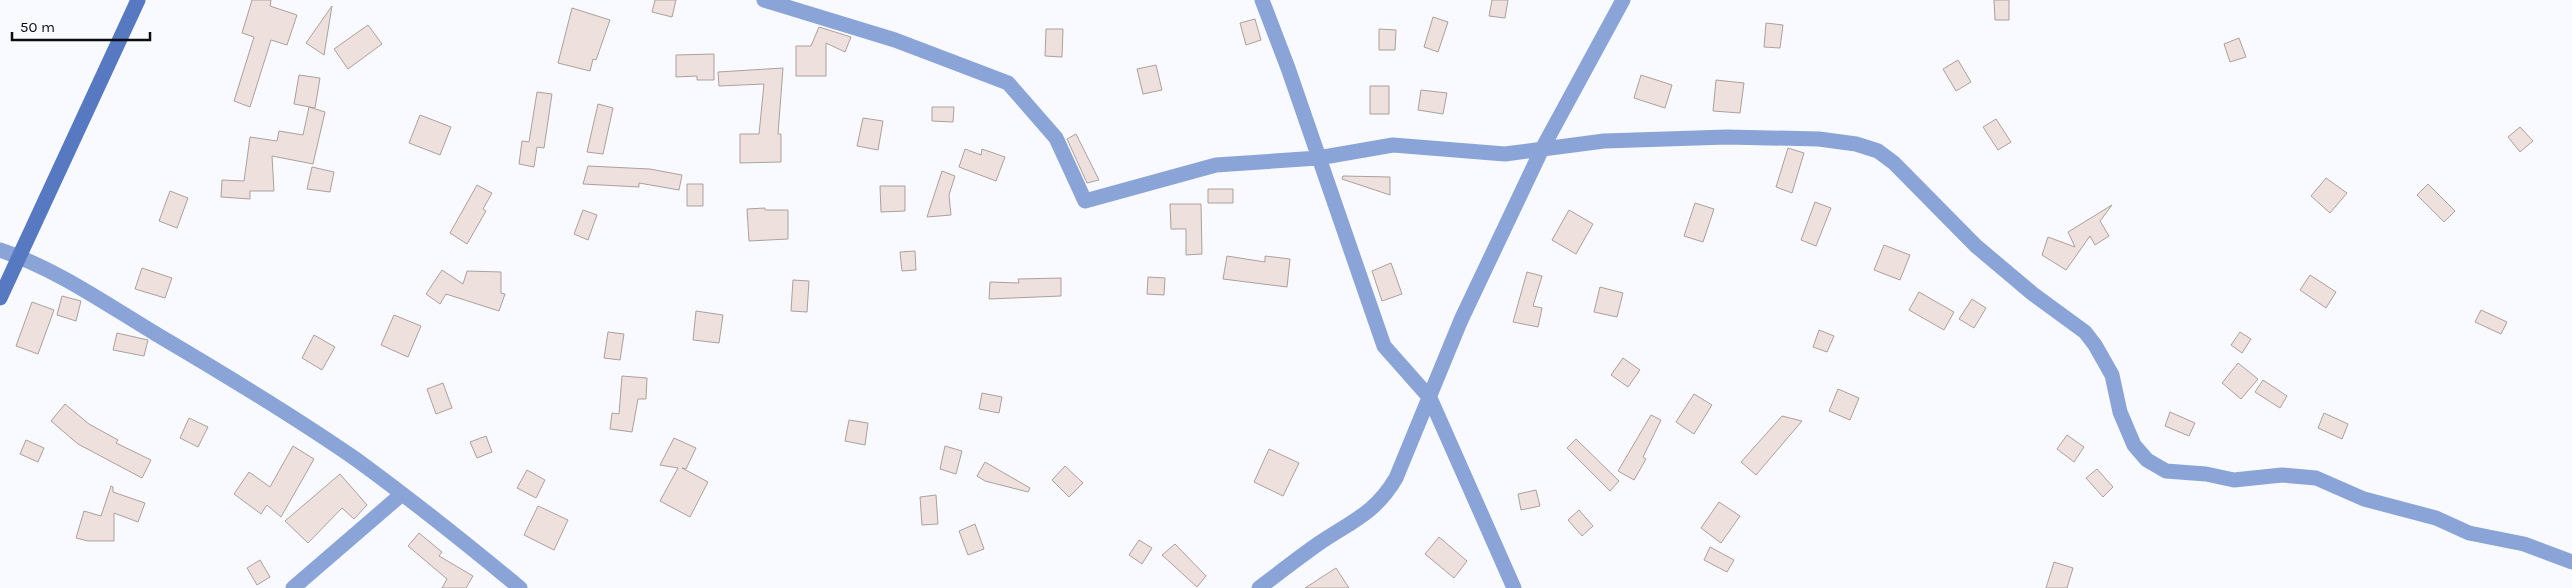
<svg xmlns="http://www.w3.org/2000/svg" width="2572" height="588" viewBox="0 0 2572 588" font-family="Karla,sans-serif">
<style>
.building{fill:#eee0dc;stroke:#ada09c}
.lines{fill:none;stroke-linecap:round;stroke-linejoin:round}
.street{stroke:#8ba4d7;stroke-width:15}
.secondary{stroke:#5679c2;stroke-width:15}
</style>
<rect width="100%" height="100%" fill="#f8faff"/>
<!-- building -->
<path class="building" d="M 252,0 L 271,0 L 270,6 L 297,15 L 287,45 L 271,40 L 250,107 L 234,101 L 254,37 L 242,33 Z
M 655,0 L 676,0 L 672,17 L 652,12 Z
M 1492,0 L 1508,0 L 1505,18 L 1489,16 Z
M 1994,0 L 2009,0 L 2009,20 L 1995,20 Z
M 332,6 L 324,55 L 306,43 Z
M 572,8 L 610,20 L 596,60 L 593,59 L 590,71 L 558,63 Z
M 1433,17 L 1448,22 L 1438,52 L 1424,47 Z
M 1255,19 L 1261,40 L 1246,45 L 1240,23 Z
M 1766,23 L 1783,25 L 1780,48 L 1764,47 Z
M 368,25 L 382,44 L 348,69 L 334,49 Z
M 819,27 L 851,37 L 845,52 L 826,43 L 826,76 L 796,76 L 796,46 L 811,46 Z
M 1046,29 L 1063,29 L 1062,57 L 1045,56 Z
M 1379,29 L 1396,30 L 1395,50 L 1379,50 Z
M 2239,38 L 2246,57 L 2230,62 L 2224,44 Z
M 714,54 L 714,80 L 697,80 L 697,76 L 676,77 L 676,55 Z
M 1958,60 L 1971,82 L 1956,91 L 1943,69 Z
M 1156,65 L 1162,90 L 1143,94 L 1137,69 Z
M 783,68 L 778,134 L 781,134 L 781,162 L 740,163 L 740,134 L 759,134 L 764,84 L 719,86 L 718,72 Z
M 299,75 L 320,78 L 315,108 L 294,104 Z
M 1641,75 L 1672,85 L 1665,108 L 1634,98 Z
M 1716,80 L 1744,83 L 1740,113 L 1713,111 Z
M 1370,86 L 1389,86 L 1389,114 L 1370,114 Z
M 1421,90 L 1447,93 L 1443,114 L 1418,110 Z
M 537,92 L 552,94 L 544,148 L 537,147 L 534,167 L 519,164 L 522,141 L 529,142 Z
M 598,104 L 613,108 L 603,154 L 587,152 Z
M 309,107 L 325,112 L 313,164 L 272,156 L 274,191 L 250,191 L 250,199 L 221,197 L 222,180 L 244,181 L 250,137 L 277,141 L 279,131 L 303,135 Z
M 932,107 L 954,107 L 953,122 L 932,121 Z
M 420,115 L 451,127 L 440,155 L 409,143 Z
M 863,118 L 883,121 L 878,150 L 857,146 Z
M 1996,119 L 2011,142 L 1998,150 L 1983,127 Z
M 2520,127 L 2533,141 L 2520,152 L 2508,137 Z
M 1076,134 L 1099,180 L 1087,183 L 1067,139 Z
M 1788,148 L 1804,153 L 1792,193 L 1776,187 Z
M 965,149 L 981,155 L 982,149 L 1005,157 L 996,181 L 959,167 Z
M 588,166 L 650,169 L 682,175 L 679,190 L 639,183 L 639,187 L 583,184 Z
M 312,167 L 334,172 L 330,192 L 307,189 Z
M 942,171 L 955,176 L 949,195 L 951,215 L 927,217 Z
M 1343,176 L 1390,177 L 1390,195 L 1342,179 Z
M 2326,178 L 2347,193 L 2330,213 L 2311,196 Z
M 687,184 L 703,184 L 703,206 L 687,206 Z
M 2428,184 L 2455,211 L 2444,222 L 2417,195 Z
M 477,185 L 492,193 L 483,209 L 486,211 L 467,244 L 450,233 Z
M 880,186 L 905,186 L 905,211 L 881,212 Z
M 1208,189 L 1233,189 L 1233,203 L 1208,203 Z
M 170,191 L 188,198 L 177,228 L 159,221 Z
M 1815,202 L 1831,208 L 1816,246 L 1801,240 Z
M 1695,203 L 1714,209 L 1703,242 L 1684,236 Z
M 1170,204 L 1201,204 L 1202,254 L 1186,255 L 1186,229 L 1171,229 Z
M 2112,205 L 2100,221 L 2109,236 L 2095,245 L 2090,236 L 2066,270 L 2042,255 L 2048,237 L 2075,247 L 2068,232 Z
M 765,208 L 765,210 L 788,210 L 788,239 L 749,241 L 747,209 Z
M 583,210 L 597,215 L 588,240 L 574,234 Z
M 1569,210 L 1593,224 L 1576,254 L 1552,240 Z
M 1884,245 L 1910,255 L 1900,280 L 1874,270 Z
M 915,251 L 916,270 L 902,271 L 900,252 Z
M 1227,256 L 1265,262 L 1265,256 L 1290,259 L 1287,287 L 1223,279 Z
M 1391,263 L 1402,294 L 1382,301 L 1372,271 Z
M 142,268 L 172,278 L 165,298 L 135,289 Z
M 442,270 L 463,284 L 467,271 L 501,272 L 501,293 L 505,294 L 499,311 L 446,294 L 440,304 L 426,294 Z
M 1527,272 L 1542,276 L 1533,306 L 1542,308 L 1538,327 L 1513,322 Z
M 2310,275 L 2336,292 L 2326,308 L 2300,290 Z
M 1148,277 L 1165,278 L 1164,295 L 1147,294 Z
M 1061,278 L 1061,296 L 989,299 L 990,282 L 1019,283 L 1018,279 Z
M 793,280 L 809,281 L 807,312 L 791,311 Z
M 1600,287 L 1623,293 L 1617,317 L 1594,312 Z
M 1919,292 L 1954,312 L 1944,330 L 1909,310 Z
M 62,296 L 81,301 L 76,321 L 57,315 Z
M 1972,299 L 1986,308 L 1974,328 L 1959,319 Z
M 32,302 L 54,310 L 38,354 L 16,346 Z
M 2481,310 L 2507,322 L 2501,334 L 2475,322 Z
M 696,311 L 723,315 L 719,343 L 693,340 Z
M 394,315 L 421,326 L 408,357 L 381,345 Z
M 1819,330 L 1834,336 L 1827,352 L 1813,347 Z
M 608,332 L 624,334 L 620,360 L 604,358 Z
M 2240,332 L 2251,339 L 2242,353 L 2231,345 Z
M 117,333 L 148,340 L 144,356 L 113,350 Z
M 314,335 L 335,347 L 322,370 L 302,358 Z
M 1623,358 L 1640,370 L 1628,387 L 1611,375 Z
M 2238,363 L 2258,379 L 2241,399 L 2222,383 Z
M 622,376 L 647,378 L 646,399 L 638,399 L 632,432 L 610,429 L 612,413 L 619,414 Z
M 2263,380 L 2287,396 L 2280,408 L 2255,392 Z
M 443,383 L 452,408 L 436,414 L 427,389 Z
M 1838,389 L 1859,398 L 1850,420 L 1829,411 Z
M 982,393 L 1002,397 L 999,413 L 979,409 Z
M 1694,394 L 1712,405 L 1694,434 L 1676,422 Z
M 65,404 L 89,424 L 118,440 L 116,443 L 151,460 L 142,478 L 78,444 L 51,421 Z
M 2170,412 L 2195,423 L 2189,436 L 2165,426 Z
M 2324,413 L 2348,424 L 2342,439 L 2318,428 Z
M 1651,415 L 1661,420 L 1643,457 L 1646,459 L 1634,480 L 1618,471 Z
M 1782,416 L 1802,421 L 1756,475 L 1741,462 Z
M 189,418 L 208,427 L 198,447 L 180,438 Z
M 849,420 L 868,423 L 865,445 L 845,441 Z
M 2067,435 L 2084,447 L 2074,462 L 2057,449 Z
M 486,436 L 492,452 L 477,458 L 470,442 Z
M 674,438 L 696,448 L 686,469 L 682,468 L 708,482 L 690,517 L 660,501 L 678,468 L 660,465 Z
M 1576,439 L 1619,481 L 1610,491 L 1567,448 Z
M 26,440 L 44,448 L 38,462 L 20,454 Z
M 293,446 L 314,459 L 281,517 L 267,505 L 261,514 L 234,494 L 249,472 L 270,487 Z
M 945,446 L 962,451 L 956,474 L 940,469 Z
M 1269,449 L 1299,463 L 1283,496 L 1254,482 Z
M 985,462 L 1030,488 L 1028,492 L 985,481 L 977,476 Z
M 1065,466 L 1083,483 L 1069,497 L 1052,480 Z
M 2097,469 L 2113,487 L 2103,497 L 2086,478 Z
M 527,470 L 545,480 L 536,498 L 517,488 Z
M 340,474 L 367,505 L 354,519 L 342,508 L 308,543 L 285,521 Z
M 111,486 L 113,487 L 113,492 L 145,503 L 138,522 L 114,513 L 114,541 L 88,541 L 76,538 L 84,511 L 101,516 Z
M 1536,490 L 1540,506 L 1521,510 L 1518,494 Z
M 936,495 L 938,524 L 922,525 L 920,497 Z
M 1719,502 L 1740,516 L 1721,543 L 1701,528 Z
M 538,506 L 568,520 L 554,550 L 524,535 Z
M 1579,510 L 1593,526 L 1582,536 L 1568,520 Z
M 975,524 L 984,549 L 968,555 L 959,531 Z
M 419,533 L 442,552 L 439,556 L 473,576 L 466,588 L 442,588 L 447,579 L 408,546 Z
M 1439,537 L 1467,561 L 1454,578 L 1425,554 Z
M 1139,540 L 1152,548 L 1142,564 L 1129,555 Z
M 1175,544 L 1206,576 L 1197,587 L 1162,555 Z
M 1710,547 L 1734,560 L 1727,572 L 1704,560 Z
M 260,560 L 270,577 L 257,585 L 247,568 Z
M 2054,562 L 2073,568 L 2067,588 L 2046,588 Z
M 1336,568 L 1349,588 L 1305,588 Z"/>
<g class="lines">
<!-- street -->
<path class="street" d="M 764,0 L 895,40 L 1008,83 L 1056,138 L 1085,201 L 1216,165 L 1318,158 L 1393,145 L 1505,154 L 1604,141 L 1727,137 L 1819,139 L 1856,144 L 1878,151 L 1894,163 L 1976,246 L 2033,294 L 2085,332 L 2095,345 L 2112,375 L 2120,412 L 2134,445 L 2147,460 L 2166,471 L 2206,474 L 2234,480 L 2282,475 L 2316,478 L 2364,499 L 2436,518 L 2469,533 L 2524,544 L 2572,562
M 1262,0 L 1288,68 L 1384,346 L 1430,398 L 1514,588
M 0,250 C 55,268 106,304 156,334 C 224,374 292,415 357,460 C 413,501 467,544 520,588
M 293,588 L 402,494
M 1259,588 C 1279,573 1298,558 1318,544 C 1350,522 1375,514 1396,478 L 1461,320 L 1542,149 L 1623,0"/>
<!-- secondary -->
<path class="secondary" d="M 0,298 L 138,0"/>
</g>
<!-- scale -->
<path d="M12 32v8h138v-8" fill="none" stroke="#0b0d10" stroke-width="2.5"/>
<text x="20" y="32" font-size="15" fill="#0b0d10" stroke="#f8faff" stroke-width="4" paint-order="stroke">50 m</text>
</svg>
